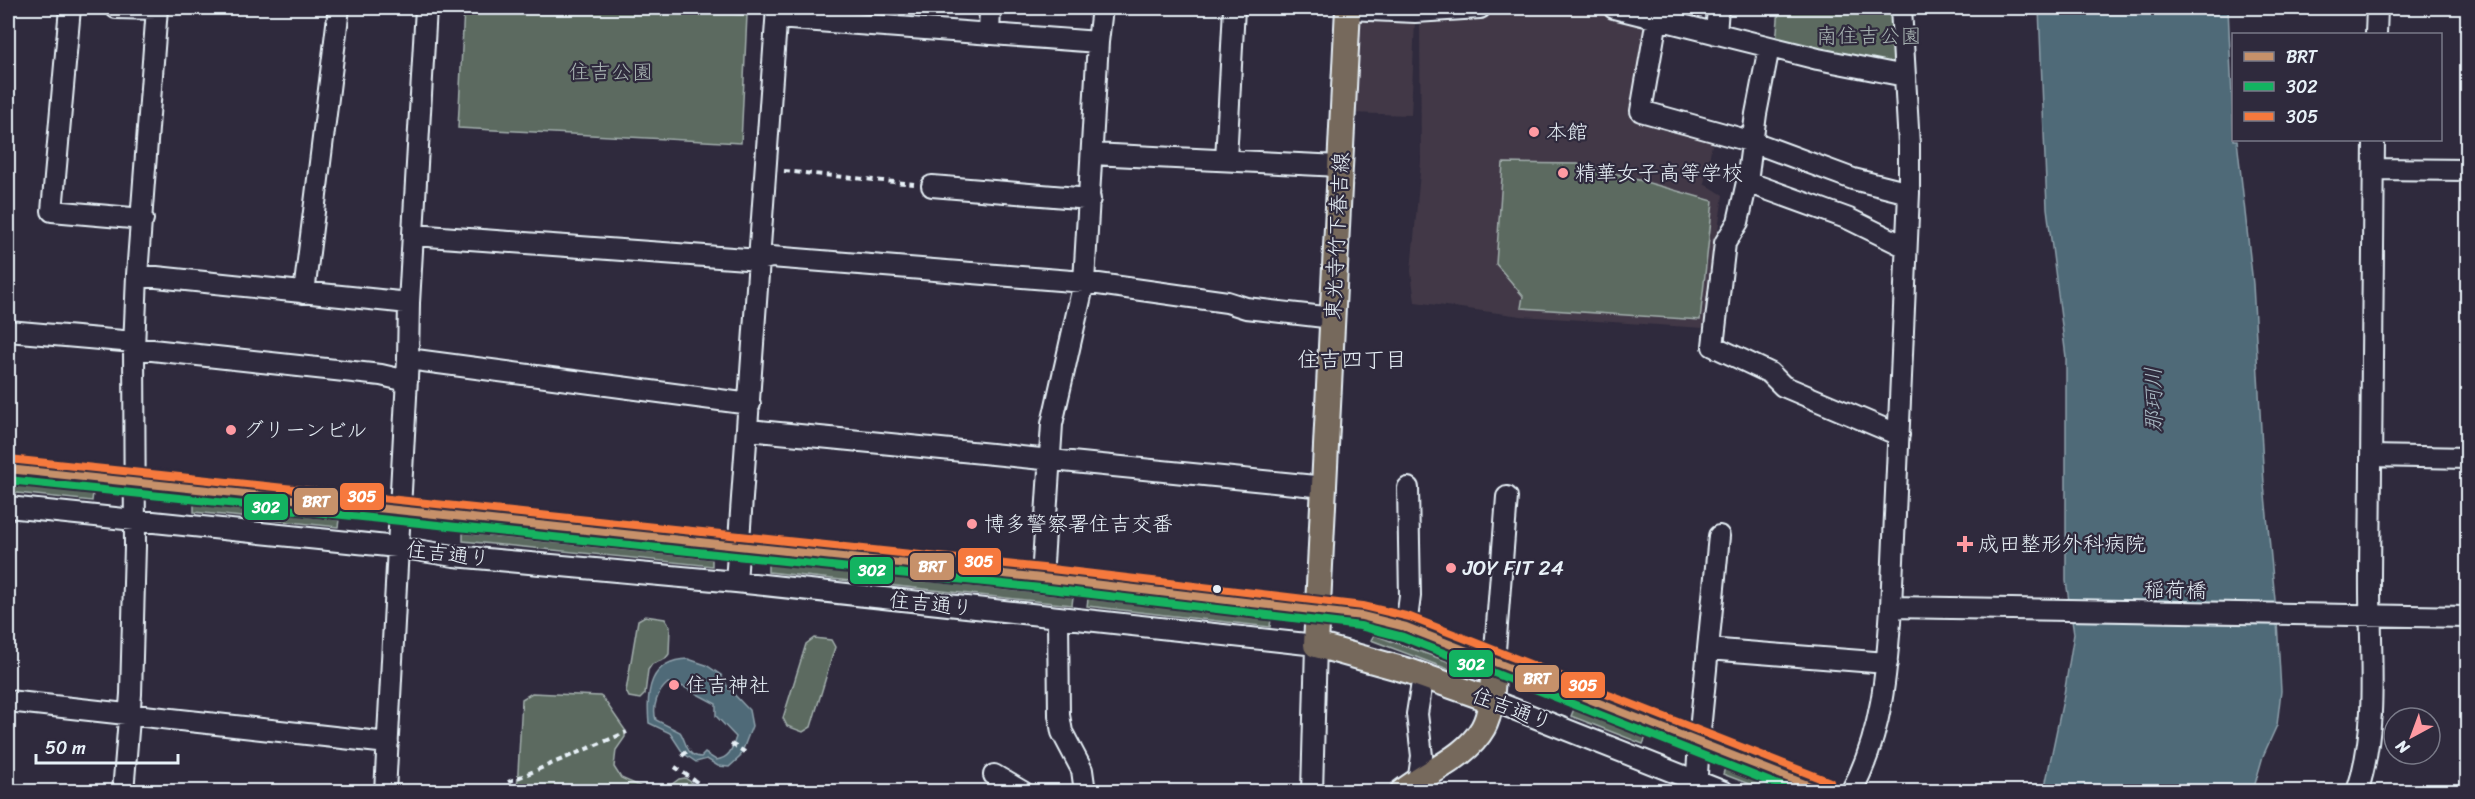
<svg xmlns="http://www.w3.org/2000/svg" width="2475" height="799" viewBox="0 0 2475 799" font-family="Sriracha,'Klee One',sans-serif">
<style>
.built{fill:#423947}
.green{fill:#5c6b61;stroke:#a2aeac;stroke-width:1.5}
.water{fill:#506a78;stroke:#8da0ab;stroke-width:1.5;fill-rule:evenodd}
.lines{fill:none;stroke-linecap:round;stroke-linejoin:round}
.minor-casing{stroke:#e8f1f8;stroke-width:24}
.major-casing{stroke:#e8f1f8;stroke-width:28}
.path{stroke:#e8f1f8;stroke-width:4;stroke-dasharray:6 4.5;stroke-linecap:butt}
.minor{stroke:#2f2a3d;stroke-width:20}
.major{stroke:#76695c;stroke-width:24}
.bus-1-casing{stroke:#2f2a3d;stroke-width:12}
.bus-2-casing{stroke:#2f2a3d;stroke-width:12}
.bus-3-casing{stroke:#2f2a3d;stroke-width:12}
.bus-1{stroke:#c7916a;stroke-width:8}
.bus-2{stroke:#13b361;stroke-width:8}
.bus-3{stroke:#f6793e;stroke-width:8}
.poi-dot{fill:#ff9aa2;stroke:#2f2a3d;stroke-width:2}
.bus-dot{fill:#e8f1f8;stroke:#2f2a3d;stroke-width:2}
.labels{text-anchor:middle;stroke-width:4.5;stroke-linejoin:round;paint-order:stroke}
.park-label{font-size:21px;fill:#a9b5b4;stroke:#2f2a3d}
.poi-label{font-size:21px;fill:#e8f1f8;stroke:#2f2a3d;text-anchor:start}
.street-label{font-size:21px;fill:#e8f1f8;stroke:#2f2a3d}
.neighbourhood-label{font-size:22px;fill:#e8f1f8;stroke:#2f2a3d}
.water-label{font-size:22px;font-style:italic;fill:#abbbc5;stroke:#2f2a3d}
.line-badge{stroke:#2f2a3d;stroke-width:2}
.badge-label{font-size:16px;text-anchor:middle;font-weight:bold;fill:#fff}
</style>
<rect width="100%" height="100%" fill="#2f2a3d"/>
<filter id="ink" filterUnits="userSpaceOnUse"><feTurbulence type="fractalNoise" baseFrequency=".0167" numOctaves="2"/><feDisplacementMap in="SourceGraphic" scale="12" xChannelSelector="R" yChannelSelector="G"/><feConvolveMatrix kernelMatrix="1 2 1 2 8 2 1 2 1" color-interpolation-filters="sRGB"/></filter>
<g filter="url(#ink)">
<!-- built -->
<path class="built" d="M 1602,11 L 1652,26 L 1636,113 L 1713,140 L 1704,183 L 1723,195 L 1704,328 L 1521,316 L 1415,302 L 1411,271 L 1421,162 L 1420,19 L 1490,13 Z
M 1354,17 L 1415,19 L 1411,115 L 1350,113 Z"/>
<!-- green -->
<path class="green" d="M 464,8 L 606,8 L 747,15 L 741,143 L 458,128 Z
M 1779,8 L 1897,8 L 1902,71 L 1776,43 Z
M 1503,163 L 1582,164 L 1713,201 L 1700,320 L 1521,308 L 1523,296 L 1496,264 Z
M 8,485 L 93,493 L 92,501 L 8,492 Z
M 194,504 L 339,520 L 338,527 L 194,512 Z
M 463,533 L 712,559 L 712,566 L 463,541 Z
M 768,564 L 1073,597 L 1072,605 L 768,572 Z
M 1088,599 L 1271,619 L 1270,627 L 1087,606 Z
M 645,616 L 665,619 L 670,627 L 669,654 L 665,659 L 652,664 L 648,670 L 645,694 L 640,699 L 629,697 L 626,691 L 638,620 Z
M 1374,635 L 1455,664 L 1453,671 L 1371,640 Z
M 814,638 L 831,640 L 835,647 L 811,727 L 803,732 L 787,726 L 783,718 L 806,644 Z
M 532,693 L 600,696 L 603,698 L 625,730 L 625,737 L 616,750 L 614,767 L 621,778 L 651,791 L 517,791 L 522,699 Z
M 1574,709 L 1646,737 L 1643,744 L 1571,716 Z
M 1725,768 L 1785,791 L 1767,791 L 1723,774 Z
M 685,778 L 704,791 L 663,791 L 679,779 Z"/>
<!-- water -->
<path class="water" d="M 2039,8 L 2228,8 L 2234,140 L 2237,140 L 2253,284 L 2264,484 L 2277,621 L 2281,691 L 2277,725 L 2263,756 L 2253,791 L 2044,791 L 2063,700 L 2074,634 L 2066,581 L 2066,357 L 2047,208 Z
M 688,659 L 706,665 L 721,675 L 729,689 L 749,710 L 752,726 L 740,757 L 729,767 L 718,766 L 707,759 L 696,762 L 683,753 L 670,733 L 649,723 C 646,692 649,660 688,659 ZM 668,683 L 684,687 L 716,704 L 716,716 L 736,737 C 732,749 730,758 716,760 L 705,753 L 701,757 C 685,756 687,742 680,732 L 656,720 C 652,707 657,692 668,683 Z"/>
<g class="lines">
<defs>
<path id="minor" d="M 70,8 L 52,211 L 143,219
M 116,8 L 157,9
M 1614,8 L 1818,59 L 1905,76
M 1348,9 L 1415,12 L 1480,8
M 777,18 L 1098,42
M 1657,19 L 1641,111 L 1753,142 L 1853,179 L 1909,193
M 989,34 L 990,8
M 1716,34 L 1718,8
M 2376,34 L 2377,8
M 1769,47 L 1756,114 L 1747,182 L 1738,222 L 1725,243 L 1713,346 L 1770,373 L 1783,386 L 1899,435
M 1092,154 L 1340,166
M 1226,160 L 1234,8
M 2374,169 L 2468,170
M 1747,182 L 1849,219 L 1906,247
M 932,186 L 1090,199
M 414,235 L 760,260 L 771,257 L 1084,282 L 1227,302 L 1246,308 L 1333,318
M 137,275 L 409,303
M 304,293 L 339,8
M 8,331 L 134,342
M 134,348 L 381,375 L 407,381
M 408,359 L 750,404
M 749,430 L 1325,487
M 2371,456 L 2468,458
M 8,469 L 1042,578 L 1319,610
M 1507,497 L 1494,663 L 1826,792
M 8,507 L 397,547 L 454,556 L 736,582 L 1316,645 L 1312,792
M 1042,578 L 1052,424 L 1084,282 L 1098,42 L 1102,8
M 736,582 L 777,8
M 1891,607 L 2468,617
M 1058,618 L 1059,715 L 1062,732 L 1082,770 L 1085,792
M 1406,627 L 1410,596 L 1408,488
M 1708,649 L 1887,663
M 1491,700 L 1724,792
M 8,701 L 388,743
M 994,775 L 1023,792
M 1417,789 L 1422,756 L 1417,714 L 1423,676
M 123,792 L 131,694 L 135,546 L 134,348 L 137,275 L 157,8
M 385,792 L 408,359 L 409,303 L 426,8
M 1696,792 L 1699,741 L 1719,536
M 1851,792 C 1882,736 1887,670 1891,607 L 1909,193 L 1909,145 L 1901,8
M 2357,792 C 2380,723 2369,647 2370,575 C 2371,430 2372,285 2374,140"/>
<path id="major" d="M 1348,8 L 1316,645 L 1409,671 L 1491,700
M 1319,610 L 1362,616 L 1406,627 L 1494,663 C 1492,683 1493,710 1483,728 C 1466,758 1428,771 1402,792"/>
</defs>
<!-- minor casing -->
<use href="#minor" class="minor-casing"/>
<!-- major casing -->
<use href="#major" class="major-casing"/>
<!-- path -->
<path class="path" d="M 784,171 L 914,184
M 731,744 L 745,752
M 682,756 L 690,749
M 675,767 L 711,792
M 508,782 L 627,732
M 640,792 L 640,789"/>
<!-- minor -->
<use href="#minor" class="minor"/>
<!-- major -->
<use href="#major" class="major"/>
<defs>
<path id="bus-1" d="M 8,469 L 1042,578 L 1362,616 L 1406,627 L 1825,792"/>
<path id="bus-2" d="M 8,480 L 1041,588 L 1360,626 L 1403,637 L 1796,792"/>
<path id="bus-3" d="M 9,459 L 1043,568 L 1363,606 L 1410,617 L 1830,782"/>
</defs>
<!-- bus-1 casing -->
<use href="#bus-1" class="bus-1-casing"/>
<!-- bus-2 casing -->
<use href="#bus-2" class="bus-2-casing"/>
<!-- bus-3 casing -->
<use href="#bus-3" class="bus-3-casing"/>
<!-- bus-1 -->
<use href="#bus-1" class="bus-1"/>
<!-- bus-2 -->
<use href="#bus-2" class="bus-2"/>
<!-- bus-3 -->
<use href="#bus-3" class="bus-3"/>
</g>
</g>
<!-- markers -->
<g class="poi-dot">
<circle cx="1534" cy="132" r="6"/>
<circle cx="1563" cy="173" r="6"/>
<circle cx="231" cy="430" r="6"/>
<circle cx="972" cy="524" r="6"/>
<path d="M1962 535h6v6h6v6h-6v6h-6v-6h-6v-6h6z"/>
<circle cx="1451" cy="568" r="6"/>
<circle cx="674" cy="685" r="6"/>
</g>
<circle class="bus-dot" cx="1217" cy="589" r="5"/>
<g class="labels">
<!-- park labels -->
<g class="park-label">
<text x="1869" y="43">南住吉公園</text>
<text x="611" y="79">住吉公園</text>
</g>
<!-- poi labels -->
<g class="poi-label">
<text x="1546" y="139">本館</text>
<text x="1575" y="180">精華女子高等学校</text>
<text x="243" y="437">グリーンビル</text>
<text x="984" y="531">博多警察署住吉交番</text>
<text x="1978" y="551">成田整形外科病院</text>
<text x="1463" y="575">JOY FIT 24</text>
<text x="686" y="692">住吉神社</text>
</g>
<!-- street labels -->
<g class="street-label">
<text transform="translate(1337 236) rotate(-87)" y="7">東光寺竹下春吉線</text>
<text transform="translate(448 554) rotate(7)" y="7">住吉通り</text>
<text transform="translate(2175 590) rotate(1)" y="7">稲荷橋</text>
<text transform="translate(931 604) rotate(6)" y="7">住吉通り</text>
<text transform="translate(1512 709) rotate(21)" y="7">住吉通り</text>
</g>
<!-- neighbourhood labels -->
<g class="neighbourhood-label">
<text x="1352" y="367">住吉四丁目</text>
</g>
<!-- water labels -->
<g class="water-label">
<text transform="translate(2153 400) rotate(-91)" y="8">那珂川</text>
</g>
</g>
<g class="line-badge">
<rect x="339" y="482" width="46" height="29" rx="6" fill="#f6793e"/>
<rect x="293" y="487" width="46" height="29" rx="6" fill="#c7916a"/>
<rect x="243" y="493" width="46" height="28" rx="6" fill="#13b361"/>
<rect x="957" y="547" width="45" height="29" rx="6" fill="#f6793e"/>
<rect x="909" y="552" width="46" height="29" rx="6" fill="#c7916a"/>
<rect x="849" y="556" width="45" height="29" rx="6" fill="#13b361"/>
<rect x="1448" y="649" width="46" height="29" rx="6" fill="#13b361"/>
<rect x="1514" y="664" width="46" height="29" rx="6" fill="#c7916a"/>
<rect x="1560" y="671" width="46" height="28" rx="6" fill="#f6793e"/>
</g>
<g class="badge-label">
<text x="362" y="502">305</text>
<text x="316" y="507">BRT</text>
<text x="266" y="513">302</text>
<text x="979" y="567">305</text>
<text x="932" y="572">BRT</text>
<text x="872" y="576">302</text>
<text x="1471" y="670">302</text>
<text x="1537" y="684">BRT</text>
<text x="1583" y="691">305</text>
</g>
<!-- margin -->
<rect width="2475" height="799" fill="none" stroke="#2f2a3d" stroke-width="30"/>
<rect x="15" y="15" width="2445" height="769" fill="none" stroke="#e8f1f8" stroke-width="2" filter="url(#ink)"/>
<!-- legend -->
<rect x="2232" y="33" width="210" height="108" fill="#2f2a3d" stroke="#797a88" stroke-width="1.5"/>
<rect x="2244" y="52" width="30" height="9" fill="#c7916a" stroke="#797a88" stroke-width="1.5"/>
<text x="2286" y="63" font-size="18" fill="#e8f1f8">BRT</text>
<rect x="2244" y="82" width="30" height="9" fill="#13b361" stroke="#797a88" stroke-width="1.5"/>
<text x="2286" y="93" font-size="18" fill="#e8f1f8">302</text>
<rect x="2244" y="112" width="30" height="9" fill="#f6793e" stroke="#797a88" stroke-width="1.5"/>
<text x="2286" y="123" font-size="18" fill="#e8f1f8">305</text>
<!-- north arrow -->
<g transform="translate(2412 736) rotate(221)"><circle r="28" fill="#2f2a3d" stroke="#797a88" stroke-width="1.5"/>
<path d="M0-4.5L10 22L0 15L-10 22Z" fill="#ff9aa2"/>
<text y="-9" font-size="16" font-weight="bold" text-anchor="middle" fill="#e8f1f8">N</text>
</g>
<!-- scale -->
<path d="M36 754v9h142v-9" fill="none" stroke="#e8f1f8" stroke-width="3"/>
<text x="45" y="754" font-size="18" fill="#e8f1f8" stroke="#2f2a3d" stroke-width="4.5" paint-order="stroke">50 m</text>
</svg>
